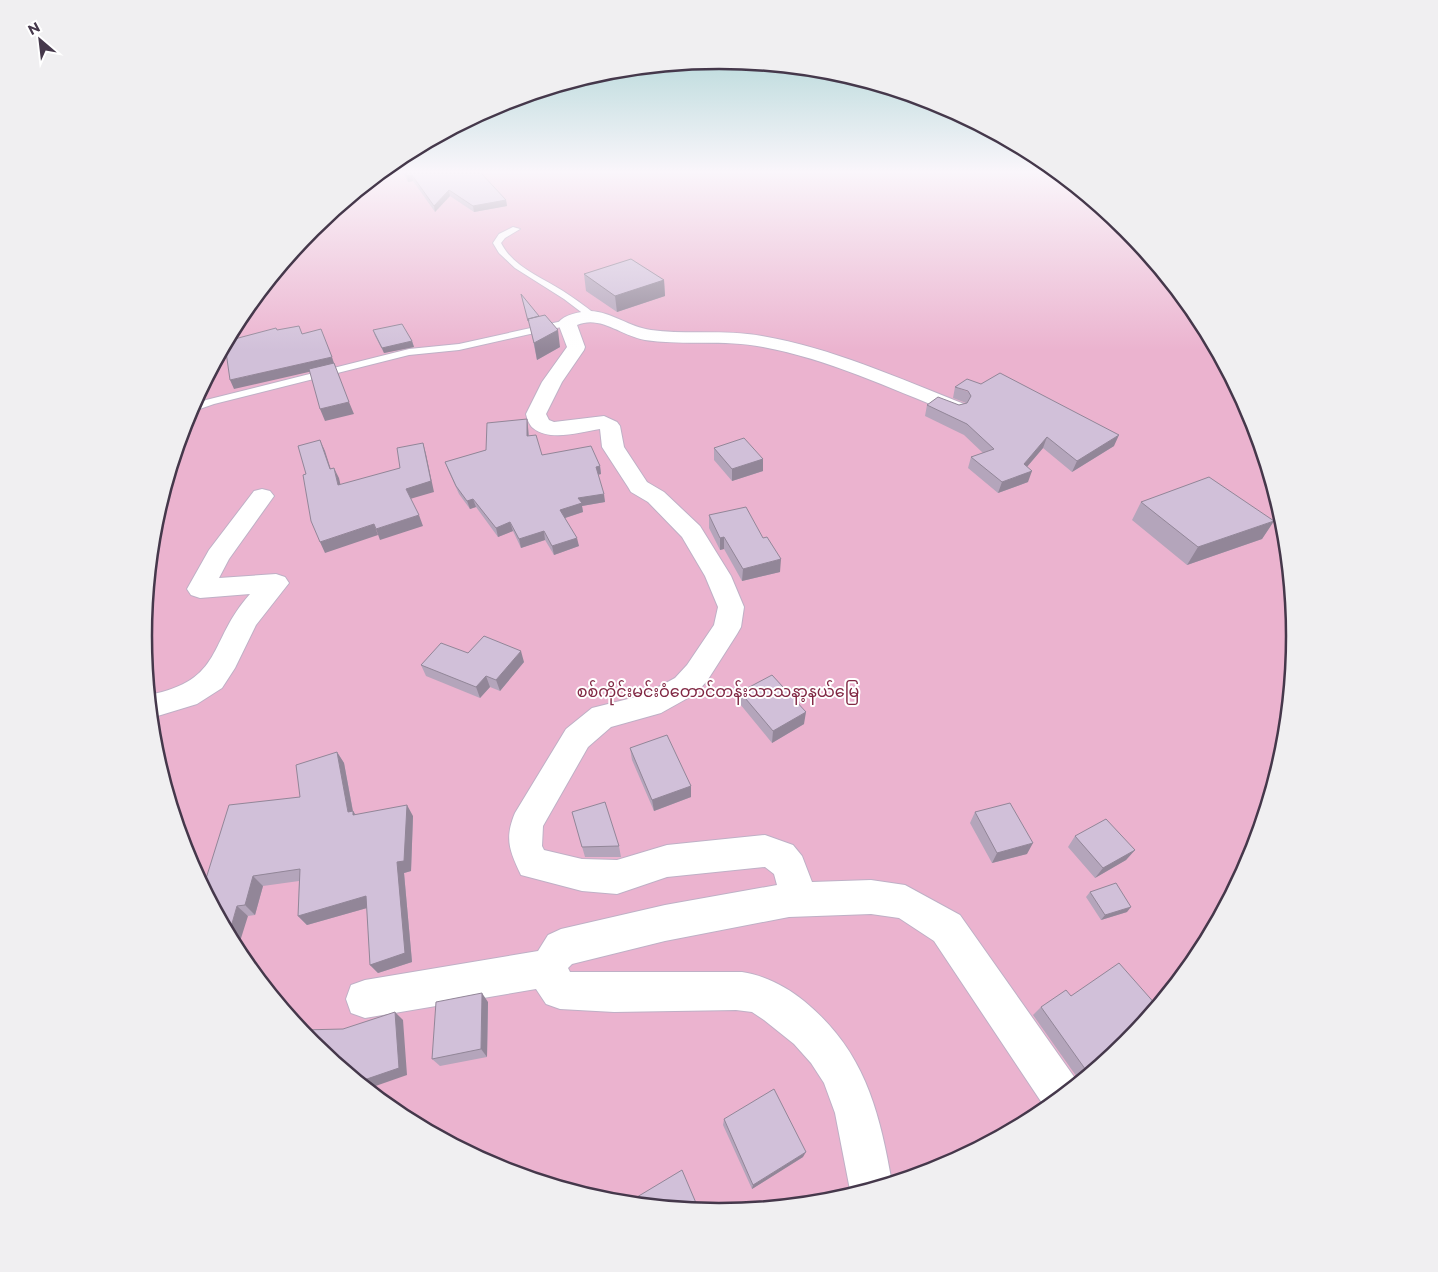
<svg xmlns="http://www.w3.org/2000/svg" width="1438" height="1272" viewBox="0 0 1438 1272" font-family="Montserrat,'Noto Sans Myanmar',sans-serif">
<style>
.green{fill:#ebb3cf}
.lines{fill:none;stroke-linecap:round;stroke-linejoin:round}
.service-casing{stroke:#bfb0c6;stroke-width:2}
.minor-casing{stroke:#bfb0c6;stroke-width:2}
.service{fill:#fff;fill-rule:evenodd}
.minor{fill:#fff;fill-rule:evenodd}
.wall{fill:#b4a5bb}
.shaded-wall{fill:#928698}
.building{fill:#d1c0d9;stroke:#928698}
.labels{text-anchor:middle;stroke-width:4;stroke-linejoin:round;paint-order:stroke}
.park-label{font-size:16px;fill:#812844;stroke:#fff}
.rim{fill:none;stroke:#45384b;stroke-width:2.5}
</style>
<rect width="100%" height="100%" fill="#f4ecf6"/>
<!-- green -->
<path class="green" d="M 380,173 L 1058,173 L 1126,229 L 1198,316 L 1251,416 L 1284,524 L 1295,636 L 1284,749 L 1251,857 L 1198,956 L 1126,1043 L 1039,1115 L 939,1168 L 831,1201 L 719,1212 L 606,1201 L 498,1168 L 399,1115 L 312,1043 L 240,956 L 187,856 L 154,748 L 143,636 L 154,523 L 187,415 L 240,316 L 312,229 Z"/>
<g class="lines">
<defs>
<path id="service" d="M 513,227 L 520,229 L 505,238 L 501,243 C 513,267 541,277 563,291 C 574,298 585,306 595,314 L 595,318 L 589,318 L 564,299 L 515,268 L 499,253 L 493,243 L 499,234 Z
M 567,320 L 571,323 L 570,325 L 459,350 L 409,355 L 214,404 L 188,413 L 192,406 L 206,400 L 409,349 L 459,344 Z"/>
<path id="minor" d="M 590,311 C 612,312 629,327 651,330 C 688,335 723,329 762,336 C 832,348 898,378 964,404 L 967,408 L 964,412 L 957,414 L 950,412 C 889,388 828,359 763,347 C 723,339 684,346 645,340 C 621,336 601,315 577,325 L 585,347 L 584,350 L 562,382 L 546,414 L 549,420 L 554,422 L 604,416 L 617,422 L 620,426 L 624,447 L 647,482 L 664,492 L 700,526 L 731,576 L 744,607 L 741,627 L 737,634 L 707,681 L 695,694 L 661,713 L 611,727 L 588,747 L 543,826 L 542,846 L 544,850 L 582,859 L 617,860 L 667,845 L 765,835 L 793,845 L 802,856 L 812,882 L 871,880 L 905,885 L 960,915 L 1077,1081 L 1078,1083 L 1046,1109 L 934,941 L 899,918 L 871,914 L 789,917 L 665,941 L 572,964 L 568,968 L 570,972 L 742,972 C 764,975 787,987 804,1001 C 864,1050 879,1109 892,1183 L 851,1195 L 835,1113 L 824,1083 L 811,1063 L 794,1044 L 764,1020 L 752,1012 L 736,1010 L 614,1012 L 560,1009 L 546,1004 L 536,989 L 365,1018 L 351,1013 L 346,999 L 351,985 L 365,980 L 538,951 L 548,935 L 561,929 L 665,905 L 777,885 L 774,874 L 765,867 L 667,877 L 617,894 L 582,891 L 521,875 C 510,852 504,839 515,813 L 566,729 L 592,708 L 644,695 L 675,678 L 687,665 L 714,625 L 718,607 L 705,576 L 682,537 L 648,502 L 631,492 L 628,487 L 602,447 L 600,429 C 581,432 550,442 533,428 C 529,425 527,418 526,414 L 542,382 L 567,347 L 558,323 C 564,314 580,312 590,311 Z
M 262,489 L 270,491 L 274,496 L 229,559 L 219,578 L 276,574 L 285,577 L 289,583 L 256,625 L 235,668 L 222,688 L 197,704 L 151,718 L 149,695 C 225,680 207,642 250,594 L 200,598 L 191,595 L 187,589 L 209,550 L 254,491 Z"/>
</defs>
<!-- service casing -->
<use href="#service" class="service-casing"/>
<!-- minor casing -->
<use href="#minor" class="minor-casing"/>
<!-- service -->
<use href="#service" class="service"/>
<!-- minor -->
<use href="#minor" class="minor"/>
</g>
<!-- wall -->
<path class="wall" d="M 403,173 L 481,173 L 506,200 L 507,206 L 474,212 L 450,196 L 435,212 L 413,181 L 408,182 Z
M 584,274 L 664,280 L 665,296 L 617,312 L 586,291 Z
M 522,299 L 560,347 L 537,360 L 530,326 Z
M 373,330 L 412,341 L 414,347 L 384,353 L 375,336 Z
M 955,387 L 1114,446 L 1072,472 L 1043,448 L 1027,467 L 1028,482 L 998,493 L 968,468 L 971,457 L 983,453 L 964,435 L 925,416 L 927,405 L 959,405 L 966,403 L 953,398 Z
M 527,419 L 528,427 L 529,436 L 542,455 L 600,466 L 601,474 L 598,475 L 605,502 L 582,506 L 583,512 L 565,518 L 579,546 L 554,555 L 545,540 L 521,548 L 513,531 L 498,537 L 476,507 L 470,509 L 459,494 L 448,470 L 445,462 L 486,450 Z
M 714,448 L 763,459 L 763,471 L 732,481 L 714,460 Z
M 1141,502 L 1274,521 L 1262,539 L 1187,565 L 1132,520 Z
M 709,515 L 780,572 L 742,581 L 724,549 L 720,550 L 709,528 Z
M 468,653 L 524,662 L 500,691 L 490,687 L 480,698 L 426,676 L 421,665 Z
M 740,692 L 804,724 L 772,743 L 740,704 Z
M 630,748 L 691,786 L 691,797 L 654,811 L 632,760 Z
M 337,752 L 344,763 L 353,811 L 356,815 L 413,816 L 411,871 L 404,873 L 412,962 L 378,973 L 370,965 L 367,908 L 307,925 L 298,916 L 299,881 L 263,886 L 255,915 L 248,916 L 204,885 L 300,797 Z
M 572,812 L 619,846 L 621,857 L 585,857 Z
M 975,812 L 1027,854 L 992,863 L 970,823 Z
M 1075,836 L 1135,850 L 1126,860 L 1095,878 L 1068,847 Z
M 1090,892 L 1127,912 L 1101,920 L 1086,897 Z
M 1071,996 L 1157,1006 L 1127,1042 L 1115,1050 L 1103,1062 L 1079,1080 L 1033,1015 L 1041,1007 Z
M 488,1002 L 487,1057 L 440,1066 L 432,1059 Z
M 724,1119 L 803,1157 L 752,1189 L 723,1125 Z"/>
<!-- shaded-wall -->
<path class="shaded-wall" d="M 412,175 L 413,181 L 408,182 L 407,176 Z
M 449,190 L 450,196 L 435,212 L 434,206 Z
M 506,200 L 507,206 L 474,212 L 473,206 Z
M 664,280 L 665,296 L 617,312 L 615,296 Z
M 558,330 L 560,347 L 537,360 L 534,343 Z
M 412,341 L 414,347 L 384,353 L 382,348 Z
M 332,357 L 335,366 L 234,389 L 230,380 Z
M 349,402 L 354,414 L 325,421 L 320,409 Z
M 527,419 L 528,427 L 529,445 L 527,436 Z
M 1119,435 L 1114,446 L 1072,472 L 1077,461 Z
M 1047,437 L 1043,448 L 1020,475 L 1024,464 Z
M 320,440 L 325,451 L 334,479 L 330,469 Z
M 423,443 L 426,454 L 434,492 L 410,499 L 406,489 Z
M 763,459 L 763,471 L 732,481 L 732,469 Z
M 600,466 L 601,474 L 597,475 L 596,467 Z
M 334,468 L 339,478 L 343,496 L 338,485 Z
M 1032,471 L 1028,482 L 998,493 L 1002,482 Z
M 604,494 L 605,502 L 582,506 L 583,512 L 562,519 L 560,510 L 578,498 Z
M 473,499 L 476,507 L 470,509 L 467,501 Z
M 419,515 L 423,526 L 380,540 L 376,529 Z
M 1274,521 L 1262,539 L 1187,565 L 1198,547 Z
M 510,522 L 513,531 L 498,537 L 496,528 Z
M 374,524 L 378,535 L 325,553 L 320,542 Z
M 544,531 L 545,540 L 521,548 L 519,539 Z
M 724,537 L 724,549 L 720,550 L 720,538 Z
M 577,538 L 579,546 L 554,555 L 552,546 Z
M 781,559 L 780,572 L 742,581 L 743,569 Z
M 521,651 L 524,662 L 500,691 L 496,680 Z
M 486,676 L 490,687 L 480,698 L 476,687 Z
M 806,712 L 804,724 L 772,743 L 773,731 Z
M 337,752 L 344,763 L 353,812 L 353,811 L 360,822 L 348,812 Z
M 691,786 L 691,797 L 654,811 L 652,800 Z
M 407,805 L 413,816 L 411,871 L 404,873 L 412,962 L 378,973 L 370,965 L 397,862 Z
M 1033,843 L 1027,854 L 992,863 L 997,853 Z
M 1135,850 L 1126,860 L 1095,878 L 1103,868 Z
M 253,876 L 263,886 L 255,915 L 245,905 Z
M 366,896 L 374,906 L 307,925 L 298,916 Z
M 237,906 L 248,916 L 237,951 L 229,934 Z
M 1131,907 L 1127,912 L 1101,920 L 1105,915 Z
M 482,993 L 488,1002 L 487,1057 L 481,1049 Z
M 395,1012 L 403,1020 L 407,1075 L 367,1089 L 358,1082 Z
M 806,1152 L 803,1157 L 752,1189 L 753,1185 Z"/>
<!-- building -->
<path class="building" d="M 405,173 L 481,173 L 506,200 L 473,206 L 449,190 L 434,206 L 412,175 L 407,176 Z
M 631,259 L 664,280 L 615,296 L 584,274 Z
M 521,294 L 539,316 L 528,319 L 529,321 L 528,321 Z
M 545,315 L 558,330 L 534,343 L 528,319 Z
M 402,324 L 412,341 L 382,348 L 373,330 Z
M 299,326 L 302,334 L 321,329 L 332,357 L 230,380 L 225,345 L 227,341 L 276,328 L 277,330 Z
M 334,363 L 349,402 L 320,409 L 309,369 Z
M 1000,373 L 1119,435 L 1077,461 L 1047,437 L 1024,464 L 1032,471 L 1002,482 L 971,457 L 994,449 L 967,424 L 927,405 L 938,397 L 959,405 L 967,403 L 971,396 L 968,391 L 955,387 L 967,379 L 981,384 Z
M 527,419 L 527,436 L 536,435 L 542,455 L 591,446 L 600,466 L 596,467 L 604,494 L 578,498 L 582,503 L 560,510 L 577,538 L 552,546 L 544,531 L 519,539 L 510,522 L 496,528 L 473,499 L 467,501 L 456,486 L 445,462 L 486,450 L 487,423 Z
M 744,438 L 763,459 L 732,469 L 714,448 Z
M 320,440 L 330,469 L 334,468 L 338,485 L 400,468 L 397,448 L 423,443 L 431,481 L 406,489 L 419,515 L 376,529 L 374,524 L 320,542 L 311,521 L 303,475 L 306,474 L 298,446 Z
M 1209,477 L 1274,521 L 1198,547 L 1141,502 Z
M 746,507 L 763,538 L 767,537 L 781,559 L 743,569 L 724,537 L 720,538 L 709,515 Z
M 484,636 L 521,651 L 496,680 L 486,676 L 476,687 L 421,665 L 441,643 L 468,653 Z
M 772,675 L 806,712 L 773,731 L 740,692 Z
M 667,735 L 691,786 L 652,800 L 630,748 Z
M 337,752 L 348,812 L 353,811 L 353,815 L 407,805 L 404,861 L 397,862 L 405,953 L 370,965 L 366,896 L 298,916 L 300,869 L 253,876 L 245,905 L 237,906 L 229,934 L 205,890 L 206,885 L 204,885 L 229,805 L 300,797 L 296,765 Z
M 605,802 L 619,846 L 582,847 L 572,812 Z
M 1010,803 L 1033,843 L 997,853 L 975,812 Z
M 1106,819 L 1135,850 L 1103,868 L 1075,836 Z
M 1116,883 L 1131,907 L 1105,915 L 1090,892 Z
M 1119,963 L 1157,1006 L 1128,1041 L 1115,1050 L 1116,1052 L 1088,1073 L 1041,1007 L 1066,990 L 1071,996 Z
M 482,993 L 481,1049 L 432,1059 L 436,1002 Z
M 395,1012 L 399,1068 L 358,1082 L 312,1043 L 301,1030 L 343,1029 Z
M 774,1089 L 806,1152 L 753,1185 L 724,1119 Z
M 682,1170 L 699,1210 L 627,1203 Z"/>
<!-- sky -->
<linearGradient id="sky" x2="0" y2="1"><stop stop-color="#9ecece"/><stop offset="0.49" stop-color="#faf6fb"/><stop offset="1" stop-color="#faf6fb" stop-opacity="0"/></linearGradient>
<rect width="1438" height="351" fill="url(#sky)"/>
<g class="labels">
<!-- park labels -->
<g class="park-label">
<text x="718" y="697">စစ်ကိုင်းမင်းဝံတောင်တန်းသာသနာ့နယ်မြေ</text>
</g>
</g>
<!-- crop -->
<path d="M0 0H1438V1272H0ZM152 636a567 567 0 1 1 1134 0a567 567 0 1 1-1134 0Z" fill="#f0eff1" fill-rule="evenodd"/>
<path class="rim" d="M152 636a567 567 0 1 1 1134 0a567 567 0 1 1-1134 0Z"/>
<!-- north arrow -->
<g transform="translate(40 40) rotate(332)" stroke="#ffffff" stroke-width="4" paint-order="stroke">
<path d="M0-4L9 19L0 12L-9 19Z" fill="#45384b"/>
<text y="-8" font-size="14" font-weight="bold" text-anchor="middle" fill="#45384b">N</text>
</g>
</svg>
